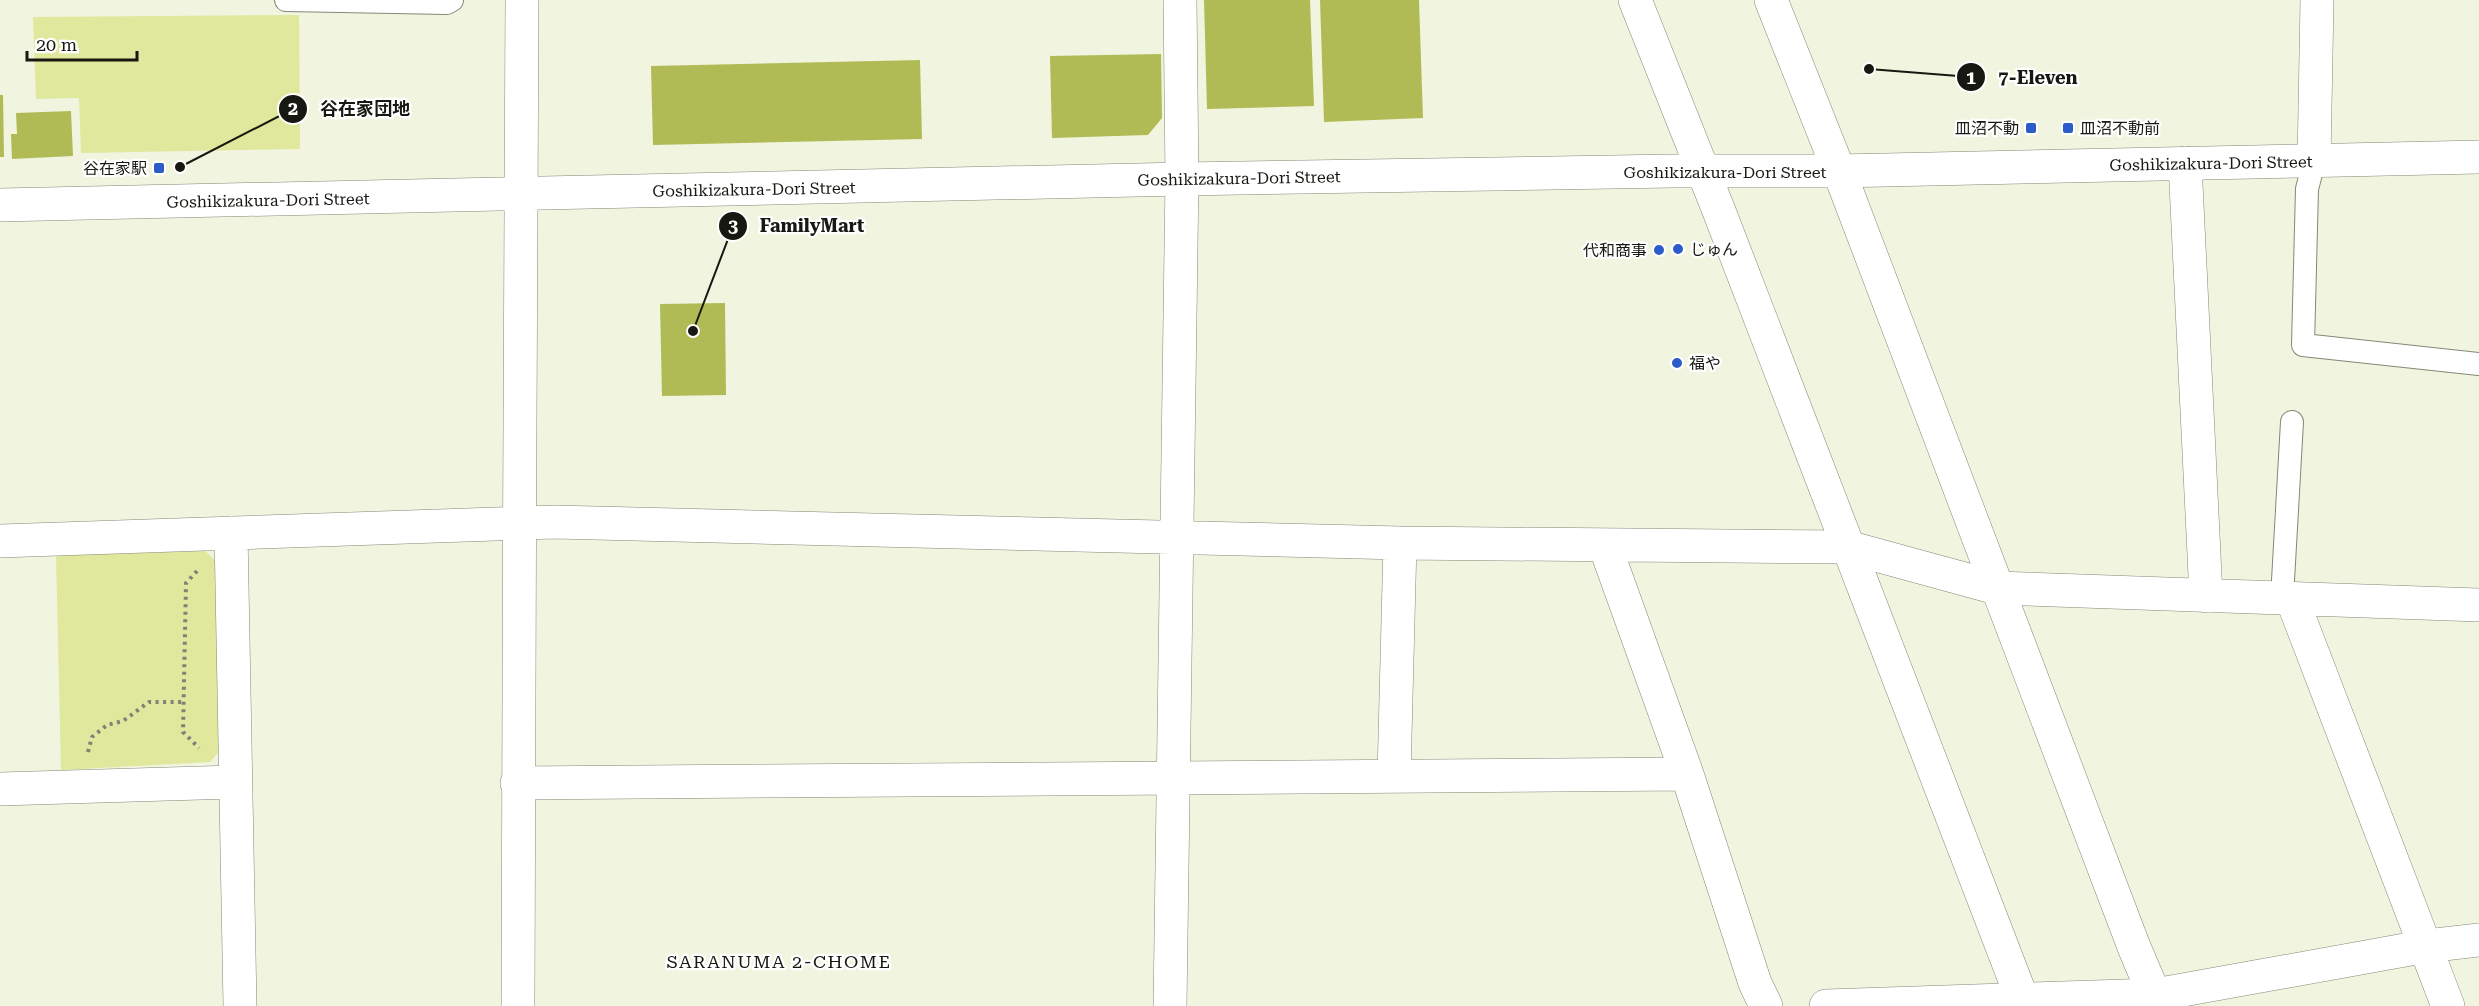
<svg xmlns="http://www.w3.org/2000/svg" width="2479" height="1006" viewBox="0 0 2479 1006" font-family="'Roboto Serif','Noto Sans JP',serif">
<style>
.green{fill:#dfe89c}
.building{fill:#b1bb55}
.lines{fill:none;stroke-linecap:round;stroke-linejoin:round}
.service-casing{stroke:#858875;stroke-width:24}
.minor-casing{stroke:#858875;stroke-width:34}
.tertiary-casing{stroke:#858875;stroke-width:34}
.path{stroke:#808275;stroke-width:4;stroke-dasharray:3 4.5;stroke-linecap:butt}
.service{stroke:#fff;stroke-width:22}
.minor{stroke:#fff;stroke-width:33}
.tertiary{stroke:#fff;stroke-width:33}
.poi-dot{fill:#2c5bca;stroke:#fff;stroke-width:2}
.labels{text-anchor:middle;stroke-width:4.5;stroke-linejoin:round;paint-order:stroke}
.poi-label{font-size:16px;fill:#171811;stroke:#fff;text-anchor:end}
.street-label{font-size:16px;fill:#171811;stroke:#fff}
.neighbourhood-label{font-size:18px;letter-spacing:1.5px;fill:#171811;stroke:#fff}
.leader{fill:none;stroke:#171811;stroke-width:2}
.callout-dot{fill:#171811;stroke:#fff;stroke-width:2}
.mark-label{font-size:18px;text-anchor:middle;font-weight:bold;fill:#fff}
.callout-label{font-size:18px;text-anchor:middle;font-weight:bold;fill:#171811;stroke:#fff;stroke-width:4.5;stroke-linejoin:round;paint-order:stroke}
</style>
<rect width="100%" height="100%" fill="#f1f4df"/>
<!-- green -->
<path class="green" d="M 299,15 L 300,149 L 81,153 L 79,98 L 36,99 L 33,17 Z
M 205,551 L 217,562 L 221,749 L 210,762 L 61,770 L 56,555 Z"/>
<!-- building -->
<path class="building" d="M 1204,0 L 1310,0 L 1314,106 L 1207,109 Z
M 1320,0 L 1419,0 L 1423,118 L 1324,122 Z
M 1161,54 L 1162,118 L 1148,135 L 1052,138 L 1050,56 Z
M 920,60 L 922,139 L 653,145 L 651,66 Z
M 0,95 L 3,95 L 4,157 L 0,157 Z
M 71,111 L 73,156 L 12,159 L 11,134 L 17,134 L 16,113 Z
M 725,303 L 726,395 L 662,396 L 660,304 Z"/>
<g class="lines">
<defs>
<path id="service" d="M 286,0 L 447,3 L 452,0
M 2314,162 L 2307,189 L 2303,345 L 2479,364
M 2282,598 L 2292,422"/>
<path id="minor" d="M 1635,0 L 1719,211 L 2023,1001
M 2314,162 L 2317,0
M 2185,163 L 2206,596
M 231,533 L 240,1006
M 0,541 L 555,522 L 1400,543 L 1847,547 L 1997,588 L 2479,605
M 1605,546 L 1687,774 L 1755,983 L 1766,1006
M 2292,599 L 2448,1006
M 1394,776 L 1400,543
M 517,783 L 1687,774
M 0,789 L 234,782
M 1170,1006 L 1182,179 L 1180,0
M 1826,1006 L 2155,995 L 2427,946 L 2479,940"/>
<path id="tertiary" d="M 1771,0 L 1839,171 L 2134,947 L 2159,1006
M 0,205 L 1182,179 L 1672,171 L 1839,171 L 2479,157
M 518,1006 C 517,671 522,335 522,0"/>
</defs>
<!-- service casing -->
<use href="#service" class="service-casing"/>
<!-- minor casing -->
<use href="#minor" class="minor-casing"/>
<!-- tertiary casing -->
<use href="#tertiary" class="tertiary-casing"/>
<!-- path -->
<path class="path" d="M 197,571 L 186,583 L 183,732 L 199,748
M 88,752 L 92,737 L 107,725 L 123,721 L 149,702 L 183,702"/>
<!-- service -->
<use href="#service" class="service"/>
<!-- minor -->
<use href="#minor" class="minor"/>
<!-- tertiary -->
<use href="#tertiary" class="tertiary"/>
</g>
<!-- markers -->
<g class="poi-dot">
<rect x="2025" y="122" width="12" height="12" rx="3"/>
<rect x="2062" y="122" width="12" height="12" rx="3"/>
<rect x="153" y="162" width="12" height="12" rx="3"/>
<circle cx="1678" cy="249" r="6"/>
<circle cx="1659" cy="250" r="6"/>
<circle cx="1677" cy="363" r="6"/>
</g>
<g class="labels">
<!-- poi labels -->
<g class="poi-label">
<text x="2019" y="134">皿沼不動</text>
<text x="2080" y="134" text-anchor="start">皿沼不動前</text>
<text x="147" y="174">谷在家駅</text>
<text x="1690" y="255" text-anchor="start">じゅん</text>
<text x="1647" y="256">代和商事</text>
<text x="1689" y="369" text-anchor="start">福や</text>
</g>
<!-- street labels -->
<g class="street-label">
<text transform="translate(2211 163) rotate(-1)" y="6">Goshikizakura-Dori Street</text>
<text x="1725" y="178">Goshikizakura-Dori Street</text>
<text transform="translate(1239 178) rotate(-1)" y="6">Goshikizakura-Dori Street</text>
<text transform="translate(754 189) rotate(-1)" y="6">Goshikizakura-Dori Street</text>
<text transform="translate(268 200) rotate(-1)" y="6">Goshikizakura-Dori Street</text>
</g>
<!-- neighbourhood labels -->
<g class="neighbourhood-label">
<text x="779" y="968">SARANUMA 2-CHOME</text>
</g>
</g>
<!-- callouts -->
<path class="leader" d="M1869 69L1971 77M180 167L293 109M693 331L733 226"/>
<g class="callout-dot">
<circle cx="1869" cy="69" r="6"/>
<circle cx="180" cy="167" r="6"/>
<circle cx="693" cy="331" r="6"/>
<circle cx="1971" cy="77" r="15"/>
<circle cx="293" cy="109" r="15"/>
<circle cx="733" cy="226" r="15"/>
</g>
<g class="mark-label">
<text x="1971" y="84">1</text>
<text x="293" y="115">2</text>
<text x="733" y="232">3</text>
</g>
<g class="callout-label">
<text x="2038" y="84">7-Eleven</text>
<text x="365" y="115">谷在家団地</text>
<text x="812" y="232">FamilyMart</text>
</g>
<!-- scale -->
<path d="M27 51v9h110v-9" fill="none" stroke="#171811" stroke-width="3"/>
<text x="36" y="51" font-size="18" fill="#171811" stroke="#ffffff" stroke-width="4.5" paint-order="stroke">20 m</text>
</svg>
